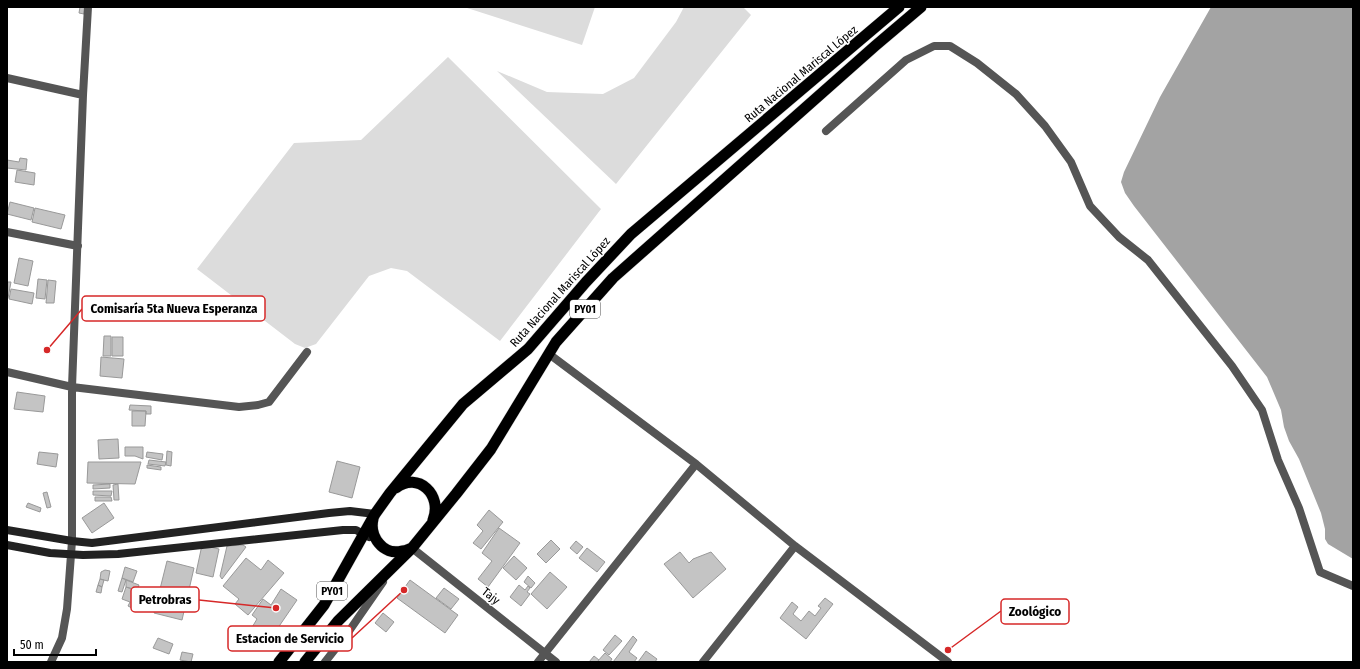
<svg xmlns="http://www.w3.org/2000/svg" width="1360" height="669" viewBox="0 0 1360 669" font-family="'Fira Sans Condensed',sans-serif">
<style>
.green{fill:#dcdcdc}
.water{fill:#a3a3a3}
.building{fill:#c4c4c4;stroke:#999}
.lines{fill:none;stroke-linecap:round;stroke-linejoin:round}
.trunk-casing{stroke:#dbdbdb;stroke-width:12}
.minor{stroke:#555;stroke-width:8}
.secondary{stroke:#222;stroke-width:8}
.trunk{stroke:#000;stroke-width:11}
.labels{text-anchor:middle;stroke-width:3;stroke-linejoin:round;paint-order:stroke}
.shield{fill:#fff;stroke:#4c4c4c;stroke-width:1}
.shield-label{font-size:11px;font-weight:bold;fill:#000}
.street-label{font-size:12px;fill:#000;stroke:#fff}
.leader{fill:none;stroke:#d62828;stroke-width:1.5}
.callout-dot{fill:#d62828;stroke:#fff;stroke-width:1.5}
.callout{fill:#fff;stroke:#d62828;stroke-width:1.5}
.callout-label{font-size:13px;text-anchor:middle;font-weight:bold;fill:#000}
</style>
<rect width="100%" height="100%" fill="#fff"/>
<!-- green -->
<path class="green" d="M 464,7 L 595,7 L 582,45 Z
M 684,7 L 743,7 L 751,15 L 616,184 L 497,71 L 547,92 L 603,94 L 634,78 L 676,22 Z
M 448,57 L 601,209 L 500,341 L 407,271 L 391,268 L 369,276 L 316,344 L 305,348 L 295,344 L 197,269 L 294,143 L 361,140 Z"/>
<!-- water -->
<path class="water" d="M 1211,7 L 1353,7 L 1353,559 L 1328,544 L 1325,539 L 1325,529 L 1321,513 L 1299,459 L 1289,441 L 1284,427 L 1281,410 L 1267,377 L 1134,206 L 1125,193 L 1121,182 L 1124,172 L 1160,97 Z"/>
<!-- building -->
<path class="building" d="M 80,7 L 85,7 L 84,14 L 79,13 Z
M 20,158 L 27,159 L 26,170 L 7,168 L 7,160 L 19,162 Z
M 17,170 L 35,173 L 34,185 L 15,182 Z
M 10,202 L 34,208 L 31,220 L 7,214 Z
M 35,208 L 65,215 L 61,229 L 32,222 Z
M 19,258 L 33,261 L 28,286 L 14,283 Z
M 38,279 L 47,280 L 45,299 L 36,298 Z
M 48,280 L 56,281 L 54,303 L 46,303 Z
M 7,282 L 11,282 L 8,298 L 7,298 Z
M 11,289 L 34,293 L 32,304 L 9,299 Z
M 104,336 L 111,336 L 111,356 L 103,356 Z
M 112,337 L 123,337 L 123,356 L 112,356 Z
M 101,357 L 124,359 L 122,378 L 100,376 Z
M 17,392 L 45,396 L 43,412 L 14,409 Z
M 130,405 L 151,406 L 151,414 L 146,414 L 146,411 L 129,410 Z
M 132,411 L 146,411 L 145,426 L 132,426 Z
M 118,439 L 119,458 L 99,459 L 98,440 Z
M 125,447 L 143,447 L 143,459 L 135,456 L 125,456 Z
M 167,451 L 172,452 L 171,466 L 166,465 Z
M 39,452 L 58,454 L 56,467 L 37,464 Z
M 147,452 L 163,454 L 162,460 L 146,457 Z
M 149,460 L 166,462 L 165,466 L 148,464 Z
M 337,461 L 360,467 L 352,498 L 329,492 Z
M 88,462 L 141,462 L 135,484 L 87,483 Z
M 147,465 L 161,467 L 161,470 L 147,468 Z
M 110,484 L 110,488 L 93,489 L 93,485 Z
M 118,484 L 119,500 L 114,500 L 113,485 Z
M 93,491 L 112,491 L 111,496 L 93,495 Z
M 47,492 L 51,507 L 47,508 L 43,493 Z
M 95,497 L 111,497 L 112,501 L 95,501 Z
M 28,503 L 41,508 L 40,512 L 26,507 Z
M 104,503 L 114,518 L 92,533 L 82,518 Z
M 489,510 L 503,522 L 481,549 L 473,543 L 483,531 L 477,525 Z
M 499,528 L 520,543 L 488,587 L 478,579 L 492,561 L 482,553 Z
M 551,540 L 560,549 L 546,563 L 537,554 Z
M 576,541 L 583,547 L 577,554 L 570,548 Z
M 202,545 L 219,549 L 213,577 L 196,573 Z
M 243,545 L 246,547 L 222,579 L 220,576 L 227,546 Z
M 587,548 L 605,562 L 597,572 L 579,558 Z
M 680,552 L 689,563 L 693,559 L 711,552 L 726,569 L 693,598 L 664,564 Z
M 514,556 L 527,568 L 516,580 L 503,568 Z
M 246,558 L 261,570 L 268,560 L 284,573 L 248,615 L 235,604 L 239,599 L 223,586 Z
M 167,561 L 194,568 L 182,620 L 154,613 Z
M 125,567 L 137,571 L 133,582 L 122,578 Z
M 105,570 L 110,571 L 108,581 L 100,579 L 101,572 Z
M 550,572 L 567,587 L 547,609 L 531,594 Z
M 528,576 L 535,583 L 531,588 L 524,582 Z
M 122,578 L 126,580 L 122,592 L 118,591 Z
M 100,579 L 104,580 L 102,587 L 98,585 Z
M 126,580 L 139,585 L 137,590 L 126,587 Z
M 410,580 L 458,615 L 445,633 L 397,598 Z
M 98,585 L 102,587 L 101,593 L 96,592 Z
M 519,585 L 525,590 L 528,586 L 530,588 L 527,592 L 530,594 L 521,606 L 510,597 Z
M 126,587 L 138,591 L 132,608 L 128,606 L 130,602 L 122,599 Z
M 444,588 L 459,599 L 451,609 L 436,598 Z
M 281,589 L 297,600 L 269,641 L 251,629 L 257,619 L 252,615 L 263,599 L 271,605 Z
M 825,598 L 833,604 L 806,639 L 780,618 L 792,602 L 798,607 L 793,614 L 801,621 L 809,611 L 815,616 L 821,608 L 818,606 Z
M 383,613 L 394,622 L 386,632 L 375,623 Z
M 615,635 L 622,641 L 609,655 L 603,650 Z
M 633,636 L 637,640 L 629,652 L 637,658 L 634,662 L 613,662 Z
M 158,638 L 173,644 L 169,654 L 153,648 Z
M 646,651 L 657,659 L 655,662 L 638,662 Z
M 182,652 L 193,654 L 191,662 L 180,660 Z
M 605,653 L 612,659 L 610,662 L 597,662 Z
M 594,656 L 599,660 L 597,662 L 589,662 Z"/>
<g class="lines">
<defs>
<path id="trunk" d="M 396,488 C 418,471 443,495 433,520
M 373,519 C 369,536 383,556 402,551 C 406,551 409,549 412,548
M 279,662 L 324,605 L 375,514 L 390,493 L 463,404 L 528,349 L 586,282 L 631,234 L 899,7
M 305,662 L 338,621 L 412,548 L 456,494 L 491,449 L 556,342 L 613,278 L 875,46 L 921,7"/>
</defs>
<!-- trunk casing -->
<use href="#trunk" class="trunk-casing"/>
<!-- minor -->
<path class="minor" d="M 7,78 L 83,95
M 826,131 L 906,60 L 934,46 L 950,46 L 977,63 L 1016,94 L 1045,126 L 1071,162 L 1090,206 L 1119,237 L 1148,260 L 1232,366 L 1262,410 L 1278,460 L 1299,508 L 1320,572 L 1353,586
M 7,232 L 78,246
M 549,354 L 696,464 L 795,546 L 948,662
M 7,372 L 72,387 L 239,407 L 258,405 L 269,402 L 307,352
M 412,548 L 556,662
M 51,662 L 62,638 L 67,609 L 72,541 L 72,387 L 83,95 L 88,7
M 325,662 L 347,634 L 383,582
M 538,662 L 696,464
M 703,662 L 795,546"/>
<!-- secondary -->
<path class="secondary" d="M 7,530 L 72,541 L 92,543 L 329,513 L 350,511 L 375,514
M 7,545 L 50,553 L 83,555 L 118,554 L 343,530 L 356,530 L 369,537"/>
<!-- trunk -->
<use href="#trunk" class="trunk"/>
</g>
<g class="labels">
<!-- shield labels -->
<g class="shield">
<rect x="570" y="300" width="30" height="18" rx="3"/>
<rect x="317" y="582" width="30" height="18" rx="3"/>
</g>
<g class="shield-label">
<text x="585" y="313">PY01</text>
<text x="332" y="595">PY01</text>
</g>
<!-- street labels -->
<g class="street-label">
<text transform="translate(801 74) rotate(-40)" y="4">Ruta Nacional Mariscal López</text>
<text transform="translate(560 292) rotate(-48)" y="4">Ruta Nacional Mariscal López</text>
<text transform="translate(491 596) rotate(38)" y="4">Tajy</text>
</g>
</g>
<!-- callouts -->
<path class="leader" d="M47 350L82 309M276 608L199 600M948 650L1001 611M404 590L352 638"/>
<g class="callout-dot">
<circle cx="47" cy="350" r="4"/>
<circle cx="276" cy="608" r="4"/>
<circle cx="948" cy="650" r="4"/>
<circle cx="404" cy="590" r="4"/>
</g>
<g class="callout">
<rect x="82" y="296" width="183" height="25" rx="4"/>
<rect x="131" y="587" width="68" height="25" rx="4"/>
<rect x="1001" y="599" width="68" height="25" rx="4"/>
<rect x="228" y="626" width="124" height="25" rx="4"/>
</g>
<g class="callout-label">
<text x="174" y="313">Comisaría 5ta Nueva Esperanza</text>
<text x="165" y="604">Petrobras</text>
<text x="1035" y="616">Zoológico</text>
<text x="290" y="643">Estacion de Servicio</text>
</g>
<!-- border -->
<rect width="1360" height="669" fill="none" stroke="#000000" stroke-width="16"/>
<!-- scale -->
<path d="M14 649v6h82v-6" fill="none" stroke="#000000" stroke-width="2"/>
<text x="20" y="649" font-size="12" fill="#000000" stroke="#ffffff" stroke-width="3" paint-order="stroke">50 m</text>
</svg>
